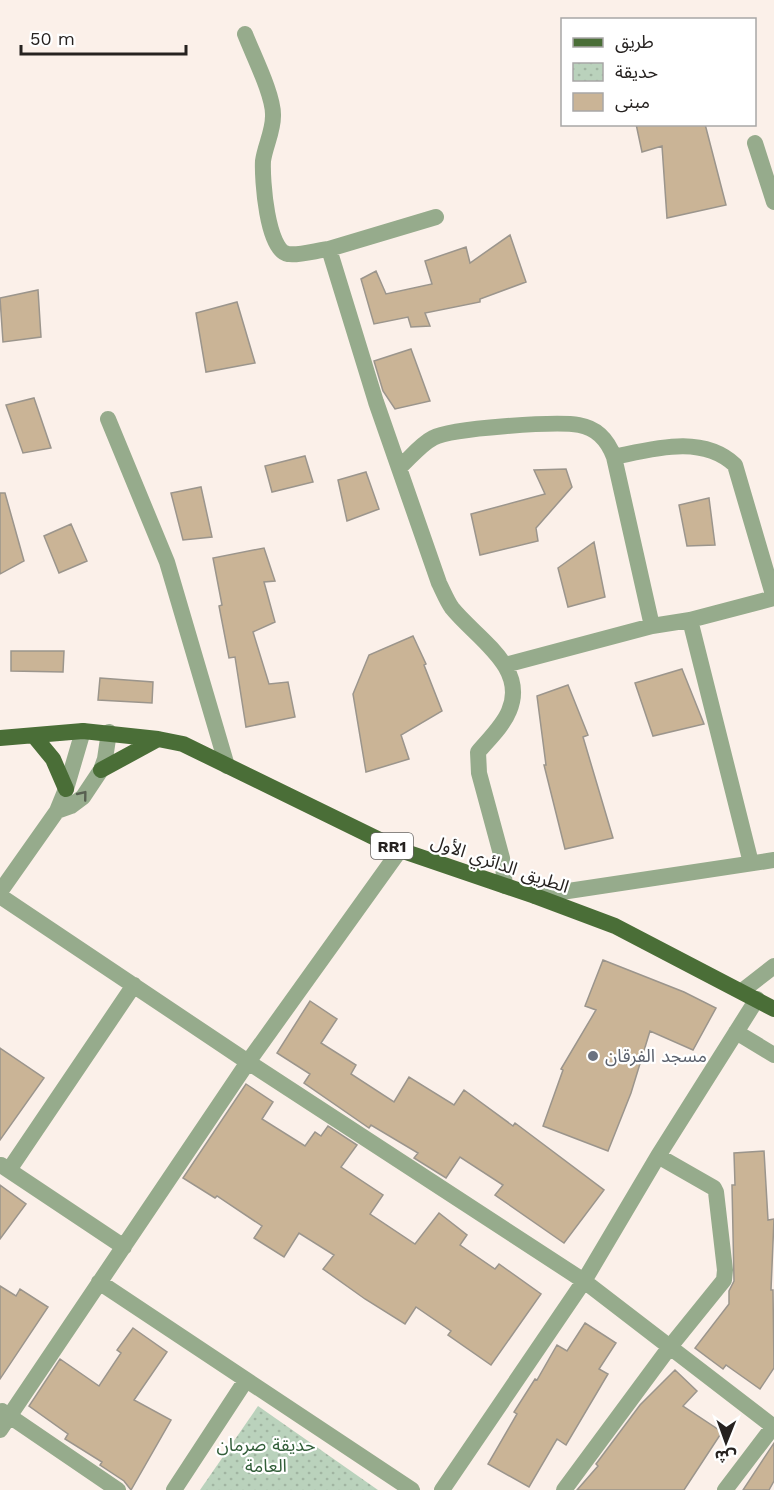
<svg xmlns="http://www.w3.org/2000/svg" width="774" height="1490" viewBox="0 0 774 1490" font-family="'Work Sans','Noto Sans Arabic',sans-serif">
<style>
.park{fill:url(#park-dots)}
.building{fill:#cab496;stroke:#9b958c;stroke-width:1.5}
.lines{fill:none;stroke-linecap:round;stroke-linejoin:round}
.minor{stroke:#96ab8c;stroke-width:16}
.primary{stroke:#4a6e37;stroke-width:16}
.oneway{stroke:#586051}
.worship-dot{fill:#6b7280;stroke:#fff;stroke-width:2}
.labels{text-anchor:middle;stroke-width:4.5;stroke-linejoin:round;paint-order:stroke}
.shield{fill:#fff;stroke:#676463;stroke-width:1.5}
.shield-label{font-size:16px;font-weight:bold;fill:#262220}
.street-label{font-size:18px;fill:#262220;stroke:#fff}
.worship-label{font-size:18px;fill:#5b616d;stroke:#fff;text-anchor:start}
.park-label{font-size:18px;fill:#325e39;stroke:#fff}
</style>
<defs>
<pattern id="park-dots" width="8" height="8" patternUnits="userSpaceOnUse" patternTransform="scale(1.5)"><rect width="8" height="8" fill="#bad2bc"/><path d="M2 2h.1M6 6h.1" fill="none" stroke="#a0b4a1" stroke-width="1.8" stroke-linecap="round"/></pattern>
</defs>
<rect width="100%" height="100%" fill="#fbf0e9"/>
<!-- park -->
<path class="park" d="M 258,1406 L 378,1490 L 200,1490 Z"/>
<!-- building -->
<path class="building" d="M 636,124 L 705,124 L 726,205 L 667,218 L 662,146 L 642,152 Z
M 510,235 L 526,282 L 480,299 L 480,302 L 425,313 L 430,326 L 411,327 L 408,317 L 374,324 L 361,279 L 376,271 L 386,294 L 432,284 L 425,261 L 466,247 L 470,263 Z
M 38,290 L 41,337 L 3,342 L 0,298 Z
M 237,302 L 255,363 L 206,372 L 196,313 Z
M 411,349 L 430,401 L 395,409 L 383,391 L 374,361 Z
M 34,398 L 51,448 L 23,453 L 6,405 Z
M 305,456 L 313,482 L 272,492 L 265,466 Z
M 566,469 L 572,487 L 536,528 L 538,541 L 480,555 L 471,514 L 545,494 L 534,470 Z
M 366,472 L 379,509 L 347,521 L 338,480 Z
M 201,487 L 212,537 L 183,540 L 171,493 Z
M 0,493 L 5,493 L 24,561 L 0,574 Z
M 709,498 L 715,545 L 687,546 L 679,505 Z
M 71,524 L 87,561 L 59,573 L 44,536 Z
M 594,542 L 605,597 L 568,607 L 558,568 Z
M 264,548 L 275,581 L 264,582 L 275,622 L 253,632 L 269,684 L 288,682 L 295,717 L 246,727 L 235,657 L 229,658 L 219,606 L 222,605 L 213,558 Z
M 413,636 L 426,664 L 424,665 L 442,711 L 401,735 L 409,759 L 366,772 L 353,694 L 369,655 Z
M 11,651 L 64,651 L 63,672 L 11,671 Z
M 682,669 L 704,724 L 653,736 L 635,683 Z
M 100,678 L 153,682 L 152,703 L 98,700 Z
M 568,685 L 588,735 L 583,737 L 613,838 L 565,849 L 544,765 L 546,765 L 537,696 Z
M 603,960 L 684,992 L 716,1008 L 693,1050 L 650,1031 L 631,1093 L 608,1151 L 543,1126 L 563,1070 L 561,1069 L 596,1010 L 585,1006 Z
M 310,1001 L 337,1019 L 321,1043 L 356,1065 L 351,1074 L 394,1102 L 409,1077 L 454,1105 L 464,1090 L 513,1126 L 515,1123 L 604,1190 L 564,1243 L 495,1195 L 503,1185 L 460,1157 L 446,1178 L 414,1158 L 418,1153 L 371,1125 L 369,1128 L 304,1083 L 310,1074 L 277,1053 Z
M 0,1048 L 44,1078 L 0,1140 Z
M 246,1084 L 273,1102 L 262,1119 L 305,1146 L 315,1132 L 321,1136 L 328,1126 L 357,1145 L 341,1167 L 383,1195 L 370,1214 L 415,1244 L 439,1213 L 467,1235 L 460,1245 L 495,1269 L 499,1264 L 541,1294 L 491,1365 L 448,1335 L 451,1331 L 416,1307 L 405,1324 L 365,1299 L 323,1269 L 334,1255 L 299,1233 L 284,1257 L 254,1238 L 262,1226 L 217,1196 L 215,1198 L 183,1178 Z
M 764,1151 L 768,1220 L 774,1219 L 771,1290 L 773,1290 L 774,1368 L 760,1389 L 726,1365 L 723,1369 L 695,1348 L 729,1304 L 729,1291 L 734,1281 L 732,1185 L 735,1185 L 734,1153 Z
M 0,1185 L 26,1204 L 0,1239 Z
M 0,1286 L 16,1296 L 20,1289 L 48,1307 L 0,1379 Z
M 585,1323 L 616,1343 L 599,1369 L 608,1374 L 566,1445 L 557,1439 L 529,1487 L 488,1464 L 517,1414 L 514,1412 L 535,1379 L 537,1380 L 557,1345 L 567,1351 Z
M 133,1328 L 167,1352 L 134,1400 L 171,1420 L 131,1490 L 124,1481 L 100,1465 L 102,1462 L 65,1439 L 68,1434 L 29,1406 L 60,1359 L 99,1386 L 121,1353 L 117,1350 Z
M 675,1370 L 697,1391 L 683,1406 L 722,1432 L 684,1490 L 577,1490 L 598,1466 L 596,1464 L 640,1405 Z
M 774,1443 L 774,1481 L 769,1490 L 743,1490 Z"/>
<g class="lines">
<!-- minor -->
<path class="minor" d="M 245,34 C 253,55 274,96 273,116 C 273,132 265,146 263,161 C 262,179 267,251 288,254 C 298,256 318,250 329,249
M 755,143 L 774,202
M 436,217 L 329,249 L 376,402 L 439,583 C 443,591 447,601 452,608 C 476,638 528,667 509,711 C 503,726 488,740 478,752 L 479,773 L 502,858 L 505,886
M 108,419 L 167,562 L 227,766
M 614,457 C 653,449 702,434 735,465 L 774,598
M 399,468 C 410,458 421,444 433,438 C 451,428 557,421 579,425 C 597,428 608,441 614,457 L 652,626
M 690,620 L 751,863
M 505,665 L 652,626 L 690,620 L 774,598
M 57,811 L 71,806 L 83,797 L 101,770 L 105,759 L 109,732
M 0,892 L 57,811 L 66,789 L 83,731
M 0,896 L 248,1062 L 584,1281 L 774,1427
M 535,896 L 774,860
M 742,991 L 774,966
M 736,1032 L 774,1055
M 1,1165 L 124,1247
M 9,1170 L 134,985
M 99,1282 L 412,1490
M 2,1411 L 118,1490
M 0,1430 L 248,1062 L 400,850
M 174,1490 L 246,1380
M 442,1490 L 584,1281 L 658,1156 L 757,999
M 564,1490 L 669,1348 L 724,1280 L 725,1270 L 716,1192 L 714,1188 L 658,1156
M 725,1490 L 773,1427"/>
<!-- primary -->
<path class="primary" d="M 34,736 L 53,759 L 66,789
M 0,738 L 83,731 L 158,739 L 183,744 L 400,850 L 535,896 L 615,926 L 774,1009
M 101,770 L 158,739"/>
</g>
<!-- one-way arrows -->
<defs><path id="oneway-chevron" d="M-2-3.5L2.5 0L-2 3.5" fill="none" stroke-width="1.6" stroke-linecap="round" stroke-linejoin="round" transform="scale(1.5)"/></defs>
<use class="oneway" href="#oneway-chevron" transform="translate(83 795) rotate(-51)"/>
<!-- markers -->
<circle class="worship-dot" cx="593" cy="1056" r="6"/>
<g class="labels">
<!-- shield labels -->
<rect class="shield" x="371" y="833" width="42" height="26" rx="4.5"/>
<g class="shield-label">
<text x="392" y="852">RR1</text>
</g>
<!-- street labels -->
<g class="street-label">
<text transform="translate(500 864) rotate(19)" y="6">الطريق الدائري الأول</text>
</g>
<!-- worship labels -->
<g class="worship-label">
<text x="605" y="1062">مسجد الفرقان</text>
</g>
<!-- park labels -->
<g class="park-label">
<text x="266" y="1451">حديقة صرمان<tspan x="266" dy="21">العامة</tspan></text>
</g>
</g>
<!-- legend -->
<rect x="561" y="18" width="195" height="108" fill="#ffffff" stroke="#a8a7a6" stroke-width="1.5"/>
<rect x="573" y="38" width="30" height="9" fill="#4a6e37" stroke="#a8a7a6" stroke-width="1.5"/>
<text x="615" y="48" font-size="18" fill="#262220">طريق</text>
<rect x="573" y="63" width="30" height="18" fill="url(#park-dots)" stroke="#a8a7a6" stroke-width="1.5"/>
<text x="615" y="78" font-size="18" fill="#262220">حديقة</text>
<rect x="573" y="93" width="30" height="18" fill="#cab496" stroke="#a8a7a6" stroke-width="1.5"/>
<text x="615" y="108" font-size="18" fill="#262220">مبنى</text>
<!-- north arrow -->
<g transform="translate(726 1442) rotate(181)" stroke="#ffffff" stroke-width="4.5" paint-order="stroke">
<path d="M0-4.5L10 22L0 15L-10 22Z" fill="#262220"/>
<text y="-9" font-size="16" font-weight="bold" text-anchor="middle" fill="#262220">ش</text>
</g>
<!-- scale -->
<path d="M21 45v9h165v-9" fill="none" stroke="#262220" stroke-width="3"/>
<text x="30" y="45" font-size="18" fill="#262220" stroke="#ffffff" stroke-width="4.5" paint-order="stroke">50 m</text>
</svg>
